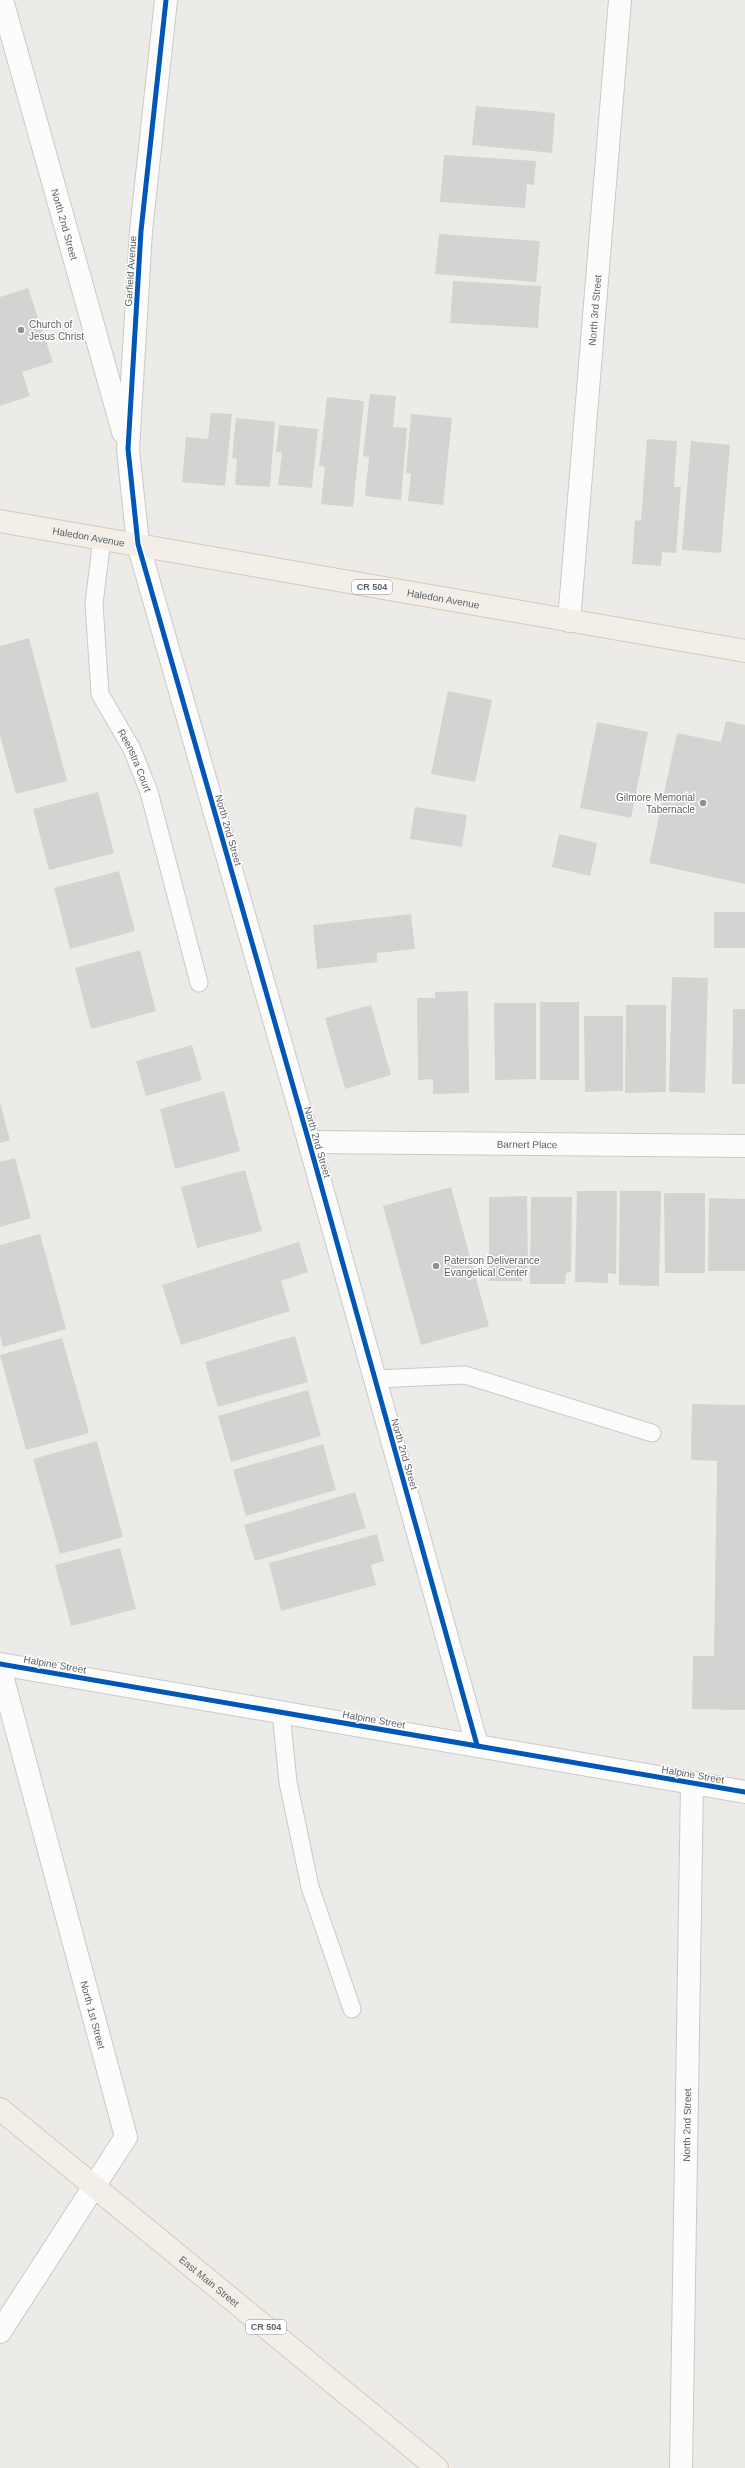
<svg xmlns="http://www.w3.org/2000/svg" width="745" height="2468" viewBox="0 0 745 2468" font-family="Helvetica,sans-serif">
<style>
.building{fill:#d5d3d2}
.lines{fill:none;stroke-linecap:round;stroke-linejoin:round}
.lane-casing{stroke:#c9c9c9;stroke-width:19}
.street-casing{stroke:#c9c9c9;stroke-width:24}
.primary-casing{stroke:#d6c8b5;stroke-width:24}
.lane{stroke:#fcfcfc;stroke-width:17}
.street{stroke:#fcfcfc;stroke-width:22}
.primary{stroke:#f3efe8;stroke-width:22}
.cycleway-casing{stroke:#fff;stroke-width:8}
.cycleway{stroke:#0057b8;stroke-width:5}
.poi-dot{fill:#8f9294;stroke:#fff;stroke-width:1.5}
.labels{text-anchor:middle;stroke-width:3;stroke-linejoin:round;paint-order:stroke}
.shield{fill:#fff;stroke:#8e9194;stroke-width:1}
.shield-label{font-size:9px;font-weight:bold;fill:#5d6266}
.street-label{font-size:10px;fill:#5d6266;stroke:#fff}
.poi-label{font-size:10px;fill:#5d6266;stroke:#fff;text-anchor:start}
</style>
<rect width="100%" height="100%" fill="#edebe8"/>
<!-- building -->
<path class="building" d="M 476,106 L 555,113 L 552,153 L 472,145 Z
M 444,155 L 536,161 L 534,185 L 527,184 L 525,208 L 440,202 Z
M 439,234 L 540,241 L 536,282 L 435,274 Z
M 453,281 L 541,286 L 538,328 L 450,323 Z
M 28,288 L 53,362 L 22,372 L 30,396 L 0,406 L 0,297 Z
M 370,394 L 396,396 L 393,427 L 407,428 L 401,500 L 365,496 L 369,457 L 363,456 Z
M 327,397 L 364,401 L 353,507 L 321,504 L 325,467 L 319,466 Z
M 211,413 L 232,414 L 225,486 L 182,482 L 186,437 L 208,439 Z
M 411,414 L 452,418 L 443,505 L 408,501 L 411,473 L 406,473 Z
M 236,418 L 275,422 L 270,487 L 235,485 L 237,459 L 232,458 Z
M 279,425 L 318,429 L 312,488 L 278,485 L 282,453 L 276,452 Z
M 647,439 L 677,441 L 674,487 L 681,487 L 676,553 L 662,552 L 661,566 L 632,564 L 635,520 L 641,521 Z
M 691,441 L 730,445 L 721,553 L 682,550 Z
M 29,638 L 67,781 L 16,794 L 0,736 L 0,646 Z
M 448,691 L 492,700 L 475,782 L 431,774 Z
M 726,721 L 745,725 L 745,884 L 649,863 L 677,733 L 721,742 Z
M 597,722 L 648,732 L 631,818 L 580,808 Z
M 98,792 L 114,853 L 49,870 L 33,809 Z
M 415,807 L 467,815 L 462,847 L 410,839 Z
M 559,834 L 597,843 L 590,876 L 552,867 Z
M 119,871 L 135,931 L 70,949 L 54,888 Z
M 714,912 L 745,912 L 745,948 L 714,948 Z
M 411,914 L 415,949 L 377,953 L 377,962 L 317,969 L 313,925 Z
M 140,950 L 156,1011 L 91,1029 L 75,968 Z
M 672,977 L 708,978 L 705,1093 L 669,1092 Z
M 468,991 L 469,1093 L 433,1094 L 433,1079 L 418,1080 L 417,998 L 435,998 L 435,992 Z
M 540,1002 L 579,1002 L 579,1080 L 540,1080 Z
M 494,1003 L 536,1003 L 536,1079 L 495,1080 Z
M 371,1005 L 391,1075 L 345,1089 L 325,1018 Z
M 626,1005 L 666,1005 L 666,1092 L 625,1093 Z
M 733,1009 L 745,1009 L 745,1084 L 732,1084 Z
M 584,1016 L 623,1016 L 623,1091 L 585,1092 Z
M 192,1045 L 202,1080 L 146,1096 L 136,1061 Z
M 224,1091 L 240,1151 L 175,1169 L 160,1109 Z
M 0,1103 L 10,1140 L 0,1143 Z
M 15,1158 L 31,1218 L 0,1227 L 0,1162 Z
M 245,1170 L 262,1231 L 197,1248 L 181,1187 Z
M 451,1187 L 489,1326 L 421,1345 L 383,1206 Z
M 577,1191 L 617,1191 L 616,1274 L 608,1273 L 608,1283 L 575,1282 Z
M 620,1191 L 661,1191 L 659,1286 L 619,1285 Z
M 664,1193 L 705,1193 L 705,1273 L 665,1273 Z
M 527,1196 L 528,1272 L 522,1273 L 522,1281 L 489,1281 L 489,1197 Z
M 531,1197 L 572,1197 L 571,1271 L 566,1274 L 565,1284 L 530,1284 Z
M 709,1198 L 745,1199 L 745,1271 L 708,1271 Z
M 40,1234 L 66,1329 L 3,1347 L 0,1336 L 0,1245 Z
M 299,1242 L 308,1272 L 281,1281 L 290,1311 L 181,1345 L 162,1285 Z
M 295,1336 L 308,1382 L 218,1407 L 205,1362 Z
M 62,1338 L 89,1433 L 26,1450 L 0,1355 Z
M 308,1390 L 321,1436 L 231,1462 L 218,1416 Z
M 692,1404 L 745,1405 L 745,1710 L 692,1709 L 693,1656 L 714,1656 L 717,1461 L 691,1460 Z
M 97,1441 L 123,1537 L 60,1554 L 33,1459 Z
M 323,1444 L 336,1490 L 246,1516 L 233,1470 Z
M 355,1492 L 366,1528 L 255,1561 L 244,1525 Z
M 377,1534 L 384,1561 L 371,1565 L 376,1585 L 281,1611 L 269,1563 Z
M 120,1548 L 136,1609 L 71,1626 L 55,1565 Z"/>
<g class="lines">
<defs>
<g id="lane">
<path id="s1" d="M 102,538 L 94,604 L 100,694 L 132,749 L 149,792 L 199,983"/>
<path d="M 375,1379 L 465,1375 L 652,1433"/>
<path d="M 281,1712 L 288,1782 L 310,1887 L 352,2009"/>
</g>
<g id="street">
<path id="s2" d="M 2,0 L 123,432"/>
<path d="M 166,0 L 141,231 L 128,449 L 138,544 L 309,1142 L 477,1745"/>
<path id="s3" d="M 569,621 L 620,0"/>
<path id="s4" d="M 309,1142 L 745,1146"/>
<path d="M 0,1664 L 745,1792"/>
<path id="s5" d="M 0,1668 L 126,2137 L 0,2332"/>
<path id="s6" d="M 681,2468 L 692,1783"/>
</g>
<g id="primary">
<path id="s7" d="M 0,521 L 745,651"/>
<path id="s8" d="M 0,2109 L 437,2468"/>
</g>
</defs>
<!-- lane casing -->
<use href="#lane" class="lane-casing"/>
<!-- street casing -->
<use href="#street" class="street-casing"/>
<!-- primary casing -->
<use href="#primary" class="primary-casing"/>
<!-- lane -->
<use href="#lane" class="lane"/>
<!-- street -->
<use href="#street" class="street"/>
<!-- primary -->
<use href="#primary" class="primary"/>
<defs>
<path id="cycleway" d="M 166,0 L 141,231 L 128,449 L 138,544 L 309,1142 L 477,1745
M 0,1664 L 745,1792"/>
</defs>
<!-- cycleway casing -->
<use href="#cycleway" class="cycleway-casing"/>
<!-- cycleway -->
<use href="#cycleway" class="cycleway"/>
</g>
<!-- markers -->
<g class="poi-dot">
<circle cx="21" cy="330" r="4"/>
<circle cx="703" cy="803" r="4"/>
<circle cx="436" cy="1266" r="4"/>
</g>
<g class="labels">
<!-- shield labels -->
<g class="shield">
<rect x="352" y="580" width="40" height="14" rx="3"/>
<rect x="246" y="2320" width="40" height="14" rx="3"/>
</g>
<g class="shield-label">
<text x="372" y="590">CR 504</text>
<text x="266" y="2330">CR 504</text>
</g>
<!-- street labels -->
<g class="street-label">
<text dy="4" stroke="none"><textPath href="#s2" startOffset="233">North 2nd Street</textPath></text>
<text transform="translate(130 271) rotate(-86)" y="4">Garfield Avenue</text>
<text dy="4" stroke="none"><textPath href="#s3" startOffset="312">North 3rd Street</textPath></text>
<text dy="4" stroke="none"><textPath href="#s7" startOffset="90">Haledon Avenue</textPath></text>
<text dy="4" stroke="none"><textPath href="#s7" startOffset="450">Haledon Avenue</textPath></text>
<text dy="4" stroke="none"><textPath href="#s1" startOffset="232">Reenstra Court</textPath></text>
<text transform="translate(229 830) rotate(74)" y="4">North 2nd Street</text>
<text transform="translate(318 1142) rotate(74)" y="4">North 2nd Street</text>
<text dy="4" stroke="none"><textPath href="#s4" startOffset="218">Barnert Place</textPath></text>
<text transform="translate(405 1454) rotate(74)" y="4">North 2nd Street</text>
<text transform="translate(55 1664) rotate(10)" y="4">Halpine Street</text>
<text transform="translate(374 1719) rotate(10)" y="4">Halpine Street</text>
<text transform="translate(693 1774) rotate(10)" y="4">Halpine Street</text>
<text dy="4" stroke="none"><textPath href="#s5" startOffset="359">North 1st Street</textPath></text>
<text dy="4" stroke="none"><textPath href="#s6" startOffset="343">North 2nd Street</textPath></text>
<text dy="4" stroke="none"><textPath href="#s8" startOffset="271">East Main Street</textPath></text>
</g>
<!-- poi labels -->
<g class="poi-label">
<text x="29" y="328">Church of<tspan x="29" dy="12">Jesus Christ</tspan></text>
<text x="695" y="801" text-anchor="end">Gilmore Memorial<tspan x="695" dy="12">Tabernacle</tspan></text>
<text x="444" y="1264">Paterson Deliverance<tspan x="444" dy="12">Evangelical Center</tspan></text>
</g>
</g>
</svg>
